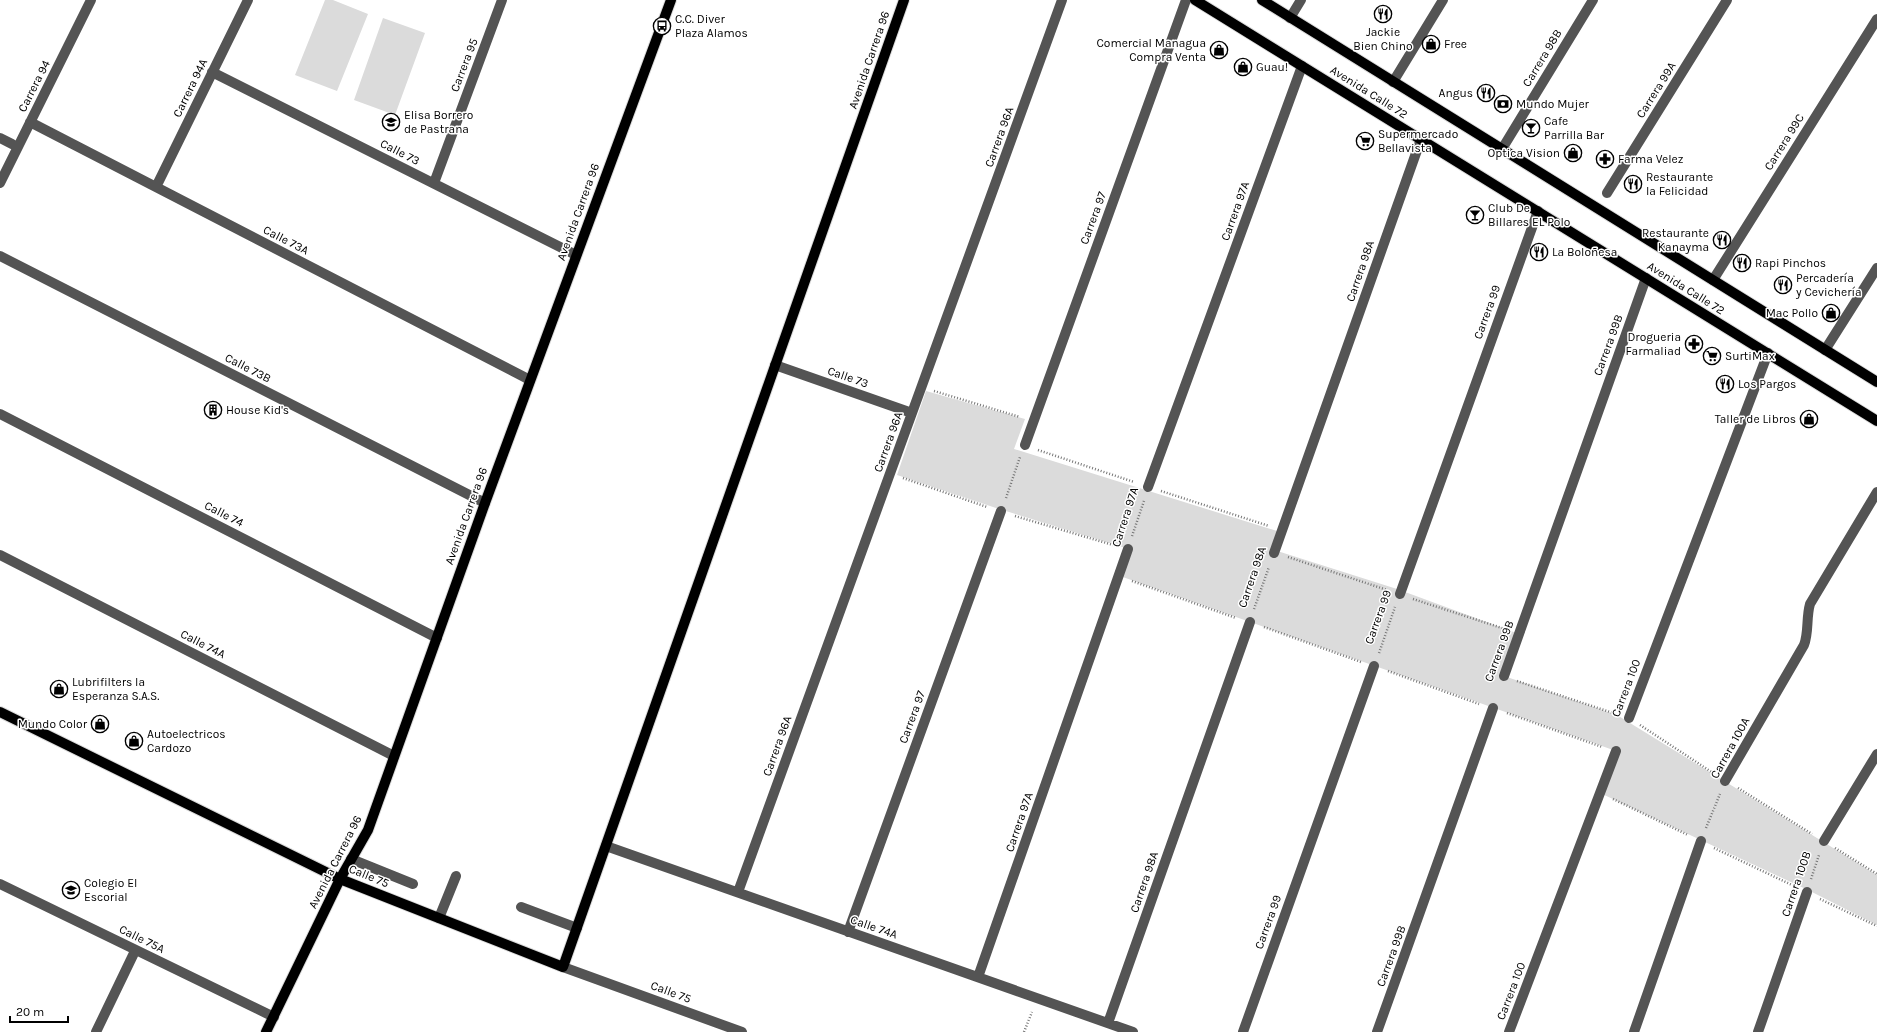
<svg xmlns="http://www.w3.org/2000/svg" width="1877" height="1032" viewBox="0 0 1877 1032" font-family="Karla,sans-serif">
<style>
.green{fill:#dbdbdb}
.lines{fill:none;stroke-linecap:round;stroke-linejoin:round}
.major-casing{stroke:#dbdbdb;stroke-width:12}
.path{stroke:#767676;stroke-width:2.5;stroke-dasharray:1 2;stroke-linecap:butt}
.minor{stroke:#545454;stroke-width:10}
.major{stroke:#000;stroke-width:10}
.labels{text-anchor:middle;stroke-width:3;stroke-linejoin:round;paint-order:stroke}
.poi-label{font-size:12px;fill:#000;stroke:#fff;text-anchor:start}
.street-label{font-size:12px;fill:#000;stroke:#fff}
</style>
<rect width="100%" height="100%" fill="#fff"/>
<!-- green -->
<path class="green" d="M 325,0 L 333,0 L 368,14 L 337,91 L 295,75 Z
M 383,18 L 425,33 L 395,115 L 354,100 Z
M 926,391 L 1025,419 L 1014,449 L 1277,531 L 1271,549 L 1397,589 L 1519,634 L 1504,676 L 1617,715 L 1877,875 L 1877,925 L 1808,890 L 1600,793 L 1616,751 L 1120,576 L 1129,549 L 996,508 L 897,475 Z"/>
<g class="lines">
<defs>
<path id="major" d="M 1195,0 L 1877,421
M 1262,0 L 1877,382
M 0,712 L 340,879 L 563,967 L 904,0
M 266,1032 L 340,879 L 368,830 L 485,503 L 671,0"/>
</defs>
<!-- major casing -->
<use href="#major" class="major-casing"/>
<!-- path -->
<path class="path" d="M 934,391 L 1020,417
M 1038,450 L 1134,482
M 903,478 L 987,507
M 1161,491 L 1269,526
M 1006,498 L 1020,457
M 1015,516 L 1113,545
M 1132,536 L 1144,501
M 1288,557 L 1387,590
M 1132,581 L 1236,618
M 1413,599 L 1505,629
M 1254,609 L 1269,567
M 1264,627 L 1361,662
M 1379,653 L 1395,607
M 1388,671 L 1479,704
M 1517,681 L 1616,714
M 1507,713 L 1602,747
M 1640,725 L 1713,773
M 1738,788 L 1812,834
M 1613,799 L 1688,835
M 1706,828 L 1720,794
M 1714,848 L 1794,886
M 1835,848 L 1877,874
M 1811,879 L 1819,855
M 1820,899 L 1877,926
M 1024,1032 L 1032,1012"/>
<!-- minor -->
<path class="minor" d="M 1290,18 L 1301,0
M 212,72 L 576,255
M 1393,82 L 1443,0
M 30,122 L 530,380
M 0,138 L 12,144
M 1502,149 L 1593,0
M 0,183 L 91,0
M 434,183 L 502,0
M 156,187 L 248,0
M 1607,193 L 1727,0
M 0,256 L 485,503
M 1713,280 L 1877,19
M 1825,350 L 1877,268
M 775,365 L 912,413
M 0,414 L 437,638
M 1025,445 L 1186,0
M 1148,487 L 1302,66
M 1274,553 L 1421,139
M 0,555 L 394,756
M 1400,594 L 1538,211
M 1504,676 L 1646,278
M 1629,718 L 1768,353
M 1725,781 L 1804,645 C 1809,632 1806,618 1810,604 L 1877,492
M 1824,841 L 1877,754
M 606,846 L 1133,1032
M 351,859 L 413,884
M 0,884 L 274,1017
M 738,892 L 1062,0
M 521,907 L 577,928
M 439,918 L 456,876
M 848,932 L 1001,511
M 563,967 L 742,1032
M 978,977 L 1128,549
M 1108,1023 L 1250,622
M 96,1032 L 135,951
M 1243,1032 L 1374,666
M 1377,1032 L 1493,708
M 1509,1032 L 1616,751
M 1634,1032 L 1701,841
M 1758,1032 L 1807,892"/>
<!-- major -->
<use href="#major" class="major"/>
</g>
<!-- icons -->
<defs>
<symbol id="restaurant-ring" viewBox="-11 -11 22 22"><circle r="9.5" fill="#fff" stroke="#000" stroke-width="1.5"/><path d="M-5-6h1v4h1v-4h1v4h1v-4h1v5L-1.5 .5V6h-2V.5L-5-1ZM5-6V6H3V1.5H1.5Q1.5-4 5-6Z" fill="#000"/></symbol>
<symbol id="bus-ring" viewBox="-11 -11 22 22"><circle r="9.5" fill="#fff" stroke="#000" stroke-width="1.5"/><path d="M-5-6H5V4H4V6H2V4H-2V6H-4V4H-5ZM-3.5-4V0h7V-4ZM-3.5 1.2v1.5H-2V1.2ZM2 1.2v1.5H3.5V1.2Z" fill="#000"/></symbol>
<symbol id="shop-ring" viewBox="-11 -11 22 22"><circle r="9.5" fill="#fff" stroke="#000" stroke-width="1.5"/><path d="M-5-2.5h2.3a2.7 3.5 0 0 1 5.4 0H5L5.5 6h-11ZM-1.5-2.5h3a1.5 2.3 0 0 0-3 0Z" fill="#000"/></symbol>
<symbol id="bank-ring" viewBox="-11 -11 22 22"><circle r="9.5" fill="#fff" stroke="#000" stroke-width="1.5"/><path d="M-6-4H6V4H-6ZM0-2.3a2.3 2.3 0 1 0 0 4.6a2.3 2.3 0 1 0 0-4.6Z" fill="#000"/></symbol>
<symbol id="school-ring" viewBox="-11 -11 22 22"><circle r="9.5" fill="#fff" stroke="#000" stroke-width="1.5"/><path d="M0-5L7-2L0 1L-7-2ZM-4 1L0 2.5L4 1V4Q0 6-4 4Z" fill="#000"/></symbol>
<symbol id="bar-ring" viewBox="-11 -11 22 22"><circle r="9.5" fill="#fff" stroke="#000" stroke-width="1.5"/><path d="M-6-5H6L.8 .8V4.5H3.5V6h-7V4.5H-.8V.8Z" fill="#000"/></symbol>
<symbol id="supermarket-ring" viewBox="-11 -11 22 22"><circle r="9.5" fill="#fff" stroke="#000" stroke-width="1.5"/><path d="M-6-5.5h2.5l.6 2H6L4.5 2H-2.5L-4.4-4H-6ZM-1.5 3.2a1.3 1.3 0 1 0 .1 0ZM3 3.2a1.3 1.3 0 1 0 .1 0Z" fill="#000"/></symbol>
<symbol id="pharmacy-ring" viewBox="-11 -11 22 22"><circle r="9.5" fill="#fff" stroke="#000" stroke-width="1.5"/><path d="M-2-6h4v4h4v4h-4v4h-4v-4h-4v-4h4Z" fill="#000"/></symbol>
<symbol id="building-ring" viewBox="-11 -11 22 22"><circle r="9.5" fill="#fff" stroke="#000" stroke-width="1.5"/><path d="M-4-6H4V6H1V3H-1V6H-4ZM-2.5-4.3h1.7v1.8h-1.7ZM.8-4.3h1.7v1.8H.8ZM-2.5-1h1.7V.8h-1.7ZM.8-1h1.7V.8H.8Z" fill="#000"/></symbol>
</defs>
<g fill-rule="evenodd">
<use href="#restaurant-ring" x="1373" y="4" width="20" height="20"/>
<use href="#bus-ring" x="652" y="16" width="20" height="20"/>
<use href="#shop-ring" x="1421" y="34" width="20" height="20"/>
<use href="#shop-ring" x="1209" y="40" width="20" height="20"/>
<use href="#shop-ring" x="1233" y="57" width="20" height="20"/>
<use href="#restaurant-ring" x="1476" y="83" width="20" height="20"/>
<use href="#bank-ring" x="1493" y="94" width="20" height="20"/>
<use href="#school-ring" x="381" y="112" width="20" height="20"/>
<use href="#bar-ring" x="1521" y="118" width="20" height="20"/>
<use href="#supermarket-ring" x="1355" y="131" width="20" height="20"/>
<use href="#shop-ring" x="1563" y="143" width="20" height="20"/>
<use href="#pharmacy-ring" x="1595" y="149" width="20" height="20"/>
<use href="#restaurant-ring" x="1623" y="174" width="20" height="20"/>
<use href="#bar-ring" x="1465" y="205" width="20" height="20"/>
<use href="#restaurant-ring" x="1712" y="230" width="20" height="20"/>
<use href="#restaurant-ring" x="1529" y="242" width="20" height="20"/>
<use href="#restaurant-ring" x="1732" y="253" width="20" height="20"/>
<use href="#restaurant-ring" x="1773" y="275" width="20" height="20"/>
<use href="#shop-ring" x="1821" y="303" width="20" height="20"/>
<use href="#pharmacy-ring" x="1684" y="334" width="20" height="20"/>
<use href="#supermarket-ring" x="1702" y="346" width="20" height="20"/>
<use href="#restaurant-ring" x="1715" y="374" width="20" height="20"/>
<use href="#building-ring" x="203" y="400" width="20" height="20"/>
<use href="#shop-ring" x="1799" y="409" width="20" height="20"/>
<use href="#shop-ring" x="49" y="679" width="20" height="20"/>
<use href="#shop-ring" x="90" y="714" width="20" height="20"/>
<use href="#shop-ring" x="124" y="731" width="20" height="20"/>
<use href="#school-ring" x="61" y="880" width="20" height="20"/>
</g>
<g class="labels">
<!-- poi labels -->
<g class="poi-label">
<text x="675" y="23">C.C. Diver<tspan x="675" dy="14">Plaza Alamos</tspan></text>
<text x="1383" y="36" text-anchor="middle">Jackie<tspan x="1383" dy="14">Bien Chino</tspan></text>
<text x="1206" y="47" text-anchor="end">Comercial Managua<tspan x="1206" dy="14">Compra Venta</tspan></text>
<text x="1444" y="48">Free</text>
<text x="1256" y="71">Guau!</text>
<text x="1473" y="97" text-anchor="end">Angus</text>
<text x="1516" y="108">Mundo Mujer</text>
<text x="404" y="119">Elisa Borrero<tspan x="404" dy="14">de Pastrana</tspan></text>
<text x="1544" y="125">Cafe<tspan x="1544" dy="14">Parrilla Bar</tspan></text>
<text x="1378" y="138">Supermercado<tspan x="1378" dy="14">Bellavista</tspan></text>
<text x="1560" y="157" text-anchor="end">Optica Vision</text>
<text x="1618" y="163">Farma Velez</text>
<text x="1646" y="181">Restaurante<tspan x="1646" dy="14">la Felicidad</tspan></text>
<text x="1488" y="212">Club De<tspan x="1488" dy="14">Billares EL Polo</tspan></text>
<text x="1709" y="237" text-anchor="end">Restaurante<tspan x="1709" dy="14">Kanayma</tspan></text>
<text x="1552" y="256">La Boloñesa</text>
<text x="1755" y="267">Rapi Pinchos</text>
<text x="1796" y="282">Percadería<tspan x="1796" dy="14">y Cevichería</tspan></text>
<text x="1818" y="317" text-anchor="end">Mac Pollo</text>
<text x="1681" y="341" text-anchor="end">Drogueria<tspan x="1681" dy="14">Farmaliad</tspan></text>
<text x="1725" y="360">SurtiMax</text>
<text x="1738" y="388">Los Pargos</text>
<text x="226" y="414">House Kid's</text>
<text x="1796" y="423" text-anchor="end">Taller de Libros</text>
<text x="72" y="686">Lubrifilters la<tspan x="72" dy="14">Esperanza S.A.S.</tspan></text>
<text x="87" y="728" text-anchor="end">Mundo Color</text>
<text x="147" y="738">Autoelectricos<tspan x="147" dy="14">Cardozo</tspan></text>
<text x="84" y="887">Colegio El<tspan x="84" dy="14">Escorial</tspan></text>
</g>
<!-- street labels -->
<g class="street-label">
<text transform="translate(1542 58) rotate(-59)" y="4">Carrera 98B</text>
<text transform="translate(869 60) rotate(-71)" y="4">Avenida Carrera 96</text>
<text transform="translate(464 65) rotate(-69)" y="4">Carrera 95</text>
<text transform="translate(34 86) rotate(-63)" y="4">Carrera 94</text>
<text transform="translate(190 88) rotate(-64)" y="4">Carrera 94A</text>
<text transform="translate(1656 90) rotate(-58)" y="4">Carrera 99A</text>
<text transform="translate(1369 92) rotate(32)" y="4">Avenida Calle 72</text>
<text transform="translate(999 137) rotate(-70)" y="4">Carrera 96A</text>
<text transform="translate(1784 142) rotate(-58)" y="4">Carrera 99C</text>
<text transform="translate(400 152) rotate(27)" y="4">Calle 73</text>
<text transform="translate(1235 211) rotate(-70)" y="4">Carrera 97A</text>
<text transform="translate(578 212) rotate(-70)" y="4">Avenida Carrera 96</text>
<text transform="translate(1093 218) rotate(-70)" y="4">Carrera 97</text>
<text transform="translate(286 240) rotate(27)" y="4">Calle 73A</text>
<text transform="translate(1360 271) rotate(-71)" y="4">Carrera 98A</text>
<text transform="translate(1686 288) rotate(32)" y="4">Avenida Calle 72</text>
<text transform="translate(1487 312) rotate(-70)" y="4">Carrera 99</text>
<text transform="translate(1608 345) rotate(-70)" y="4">Carrera 99B</text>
<text transform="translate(248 368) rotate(27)" y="4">Calle 73B</text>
<text transform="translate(848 377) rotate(19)" y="4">Calle 73</text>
<text transform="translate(888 442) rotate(-70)" y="4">Carrera 96A</text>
<text transform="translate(224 514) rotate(27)" y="4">Calle 74</text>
<text transform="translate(466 516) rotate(-70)" y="4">Avenida Carrera 96</text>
<text transform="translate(1125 517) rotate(-72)" y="4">Carrera 97A</text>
<text transform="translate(1252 577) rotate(-71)" y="4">Carrera 98A</text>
<text transform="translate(1378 617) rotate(-70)" y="4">Carrera 99</text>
<text transform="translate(203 644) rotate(27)" y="4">Calle 74A</text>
<text transform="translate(1499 651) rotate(-70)" y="4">Carrera 99B</text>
<text transform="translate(1626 688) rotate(-69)" y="4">Carrera 100</text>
<text transform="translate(912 717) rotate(-70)" y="4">Carrera 97</text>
<text transform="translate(777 746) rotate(-70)" y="4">Carrera 96A</text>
<text transform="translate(1730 748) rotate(-61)" y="4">Carrera 100A</text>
<text transform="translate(1019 822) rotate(-71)" y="4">Carrera 97A</text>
<text transform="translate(335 862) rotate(-63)" y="4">Avenida Carrera 96</text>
<text transform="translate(369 876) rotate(22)" y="4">Calle 75</text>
<text transform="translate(1144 882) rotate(-71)" y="4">Carrera 98A</text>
<text transform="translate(1796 884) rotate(-71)" y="4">Carrera 100B</text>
<text transform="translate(1268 922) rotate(-70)" y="4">Carrera 99</text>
<text transform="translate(874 927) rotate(19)" y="4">Calle 74A</text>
<text transform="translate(142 939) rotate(26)" y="4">Calle 75A</text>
<text transform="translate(1391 956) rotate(-70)" y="4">Carrera 99B</text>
<text transform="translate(1511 991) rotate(-69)" y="4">Carrera 100</text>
<text transform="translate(671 992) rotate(20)" y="4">Calle 75</text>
</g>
</g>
<!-- scale -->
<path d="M10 1016v6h58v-6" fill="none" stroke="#000000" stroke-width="2"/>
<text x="16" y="1016" font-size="12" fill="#000000" stroke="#ffffff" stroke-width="3" paint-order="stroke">20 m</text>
</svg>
